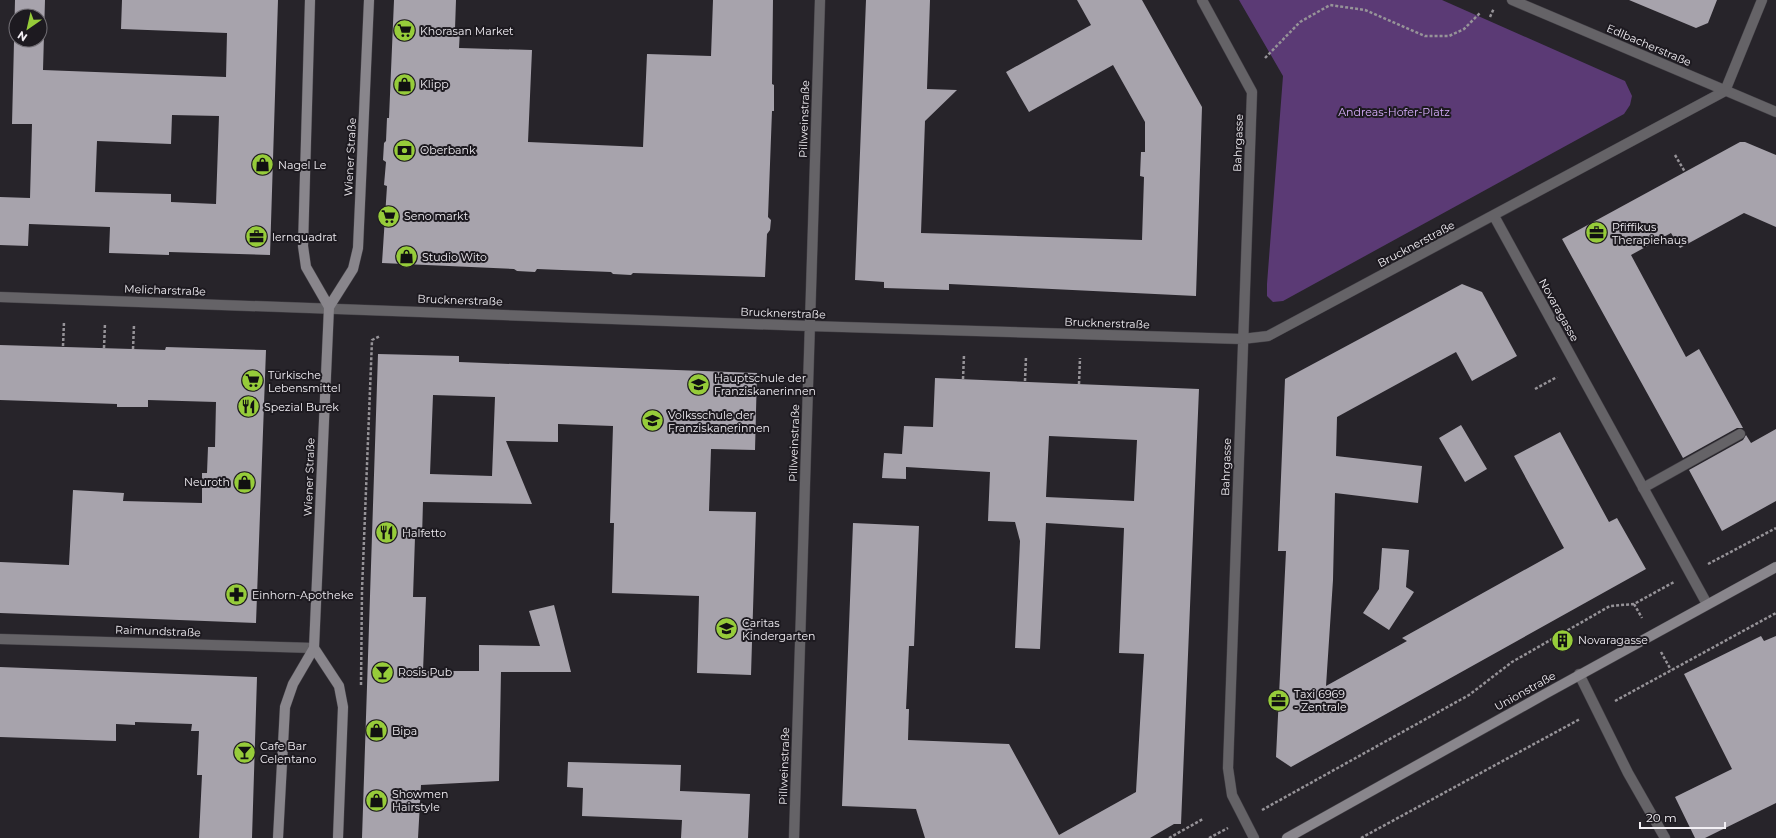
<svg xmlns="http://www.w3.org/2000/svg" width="1776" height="838" viewBox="0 0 1776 838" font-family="Montserrat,sans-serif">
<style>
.green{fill:#5b3a75}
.building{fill:#a7a3ac;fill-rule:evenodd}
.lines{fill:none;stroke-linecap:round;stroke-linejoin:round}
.service-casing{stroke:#434046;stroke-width:11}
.minor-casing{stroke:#434046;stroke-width:11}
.secondary-casing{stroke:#434046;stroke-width:11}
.path{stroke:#969398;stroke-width:2.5;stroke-dasharray:3 2;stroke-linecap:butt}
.service{stroke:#656367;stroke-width:10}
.minor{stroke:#656367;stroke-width:10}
.secondary{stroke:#89868c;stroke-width:10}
.labels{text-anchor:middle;stroke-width:4;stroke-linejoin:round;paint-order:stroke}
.poi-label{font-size:11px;fill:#f2eff4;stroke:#1d1a20;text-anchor:start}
.street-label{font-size:11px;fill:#f2eff4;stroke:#1d1a20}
.park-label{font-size:11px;fill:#d8affd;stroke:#1d1a20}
</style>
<rect width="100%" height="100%" fill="#27242a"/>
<!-- green -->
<path class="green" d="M 1239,0 L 1442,0 L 1625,81 L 1632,96 L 1630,105 L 1624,114 L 1283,301 L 1273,302 L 1267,296 L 1267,284 L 1283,76 Z"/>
<!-- building -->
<path class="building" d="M 15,0 L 45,0 L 43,70 L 226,77 L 227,33 L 121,29 L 122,0 L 278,0 L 270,255 L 169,252 L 169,255 L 109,253 L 110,227 L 29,224 L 28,246 L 0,245 L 0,197 L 30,198 L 32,124 L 12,124 ZM 16,16 L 40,16 L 40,40 L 16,40 ZM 172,115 L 219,116 L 216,204 L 171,202 L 171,194 L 95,192 L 97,141 L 171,144 Z
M 394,0 L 456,0 L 455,29 L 460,30 L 459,48 L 532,50 L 528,142 L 643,147 L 647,54 L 711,56 L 713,0 L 773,0 L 772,84 L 774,85 L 774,111 L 772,111 L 768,217 L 771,220 L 770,230 L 767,234 L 765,277 L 633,273 L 631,275 L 613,274 L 611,272 L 537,269 L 535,272 L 517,271 L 514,269 L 382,263 L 387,186 L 384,185 L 386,162 L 383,160 L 384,143 L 386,141 L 387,118 L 389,118 Z
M 866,0 L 930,0 L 927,89 L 957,90 L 925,121 L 921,233 L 1142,240 L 1144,177 L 1140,176 L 1141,152 L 1145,152 L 1145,122 L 1113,65 L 1029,112 L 1006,72 L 1091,25 L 1077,0 L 1142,0 L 1202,107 L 1196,296 L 949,284 L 949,290 L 884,288 L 884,282 L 855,280 Z
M 1629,0 L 1717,0 L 1708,23 L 1696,28 Z
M 1740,142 L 1745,142 L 1776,155 L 1776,227 L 1744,213 L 1680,248 L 1671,233 L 1631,255 L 1686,357 L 1699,349 L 1743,428 L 1737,428 L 1683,458 L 1562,239 Z
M 1462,284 L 1482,292 L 1517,356 L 1472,381 L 1456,352 L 1337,417 L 1336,456 L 1422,466 L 1418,503 L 1335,493 L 1333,580 L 1326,686 L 1407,641 L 1402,638 L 1564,548 L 1514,456 L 1560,432 L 1609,522 L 1617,518 L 1646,569 L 1291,767 L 1276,757 L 1286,551 L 1278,551 L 1285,379 Z
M 0,345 L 165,350 L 166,347 L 266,350 L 256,623 L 0,613 L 0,562 L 69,565 L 73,490 L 124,493 L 123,501 L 202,503 L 202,473 L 207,473 L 208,447 L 215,447 L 216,402 L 148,400 L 148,407 L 117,407 L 117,404 L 0,400 Z
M 378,354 L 459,356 L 459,362 L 757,373 L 755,450 L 711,449 L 709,511 L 756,512 L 751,675 L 697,673 L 699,596 L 612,593 L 614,523 L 610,523 L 613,426 L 558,424 L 558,442 L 506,441 L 532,504 L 423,502 L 422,537 L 415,537 L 413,597 L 426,597 L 423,671 L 479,671 L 479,645 L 540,646 L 529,611 L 554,605 L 571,672 L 501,672 L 499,781 L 421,785 L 418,838 L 362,838 ZM 433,395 L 495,397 L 492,476 L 430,474 Z
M 935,378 L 1199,389 L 1181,824 L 1174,824 L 1150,838 L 925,838 L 916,809 L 842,806 L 853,523 L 919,526 L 914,646 L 909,646 L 906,709 L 909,709 L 908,740 L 1009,744 L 1059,835 L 1136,792 L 1144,654 L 1119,653 L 1124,528 L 1046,523 L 1040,649 L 1015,648 L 1020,541 L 1015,522 L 988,521 L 990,472 L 906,467 L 906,479 L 882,478 L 884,453 L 902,454 L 904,426 L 933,427 ZM 1049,436 L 1137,440 L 1134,501 L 1046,497 Z
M 1461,425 L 1487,469 L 1465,482 L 1439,438 Z
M 1776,429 L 1776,501 L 1722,531 L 1689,470 L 1743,440 L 1746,435 L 1751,443 Z
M 1382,548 L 1409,550 L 1406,587 L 1414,592 L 1389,630 L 1363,613 L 1379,589 Z
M 1761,636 L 1764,641 L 1776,636 L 1776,803 L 1705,838 L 1695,838 L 1675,797 L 1732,769 L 1684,674 Z
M 0,667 L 257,677 L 252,838 L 199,838 L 202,775 L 197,775 L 199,731 L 191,731 L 192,724 L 135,722 L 135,725 L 116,724 L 116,741 L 0,737 Z
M 568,762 L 681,765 L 680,791 L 750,794 L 748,838 L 681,838 L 682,820 L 582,816 L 583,788 L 567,787 Z"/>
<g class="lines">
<defs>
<path id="service" d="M 1643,488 L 1740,434
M 1579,674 L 1628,773 L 1665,838"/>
<path id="minor" d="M 1202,0 L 1252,92 L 1228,768 L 1232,795 L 1254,838
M 1512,0 L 1776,112
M 1494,216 L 1707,604
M 0,297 L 809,326 L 1242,339 L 1268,336 L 1725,91 L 1762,0
M 0,639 L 314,648
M 794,838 L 820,0"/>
<path id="secondary" d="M 310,0 L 303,246 L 306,267 L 329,307
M 314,648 L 339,686 L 343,707 L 338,838
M 278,838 L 285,707 L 293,684 L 314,648 L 329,307 L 353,269 L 358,248 L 369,0
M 1287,838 L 1545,694 L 1776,567"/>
</defs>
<!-- service casing -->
<use href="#service" class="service-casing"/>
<!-- minor casing -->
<use href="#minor" class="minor-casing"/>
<!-- secondary casing -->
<use href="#secondary" class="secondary-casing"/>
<!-- path -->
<path class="path" d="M 1490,17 L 1494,8
M 1265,58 L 1300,22 L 1330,5 L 1365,10 L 1425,36 L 1449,36 L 1464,29 L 1480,13
M 1675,155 L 1685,172
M 63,346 L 64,322
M 104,348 L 105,323
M 133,349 L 134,325
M 963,379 L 964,355
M 1025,381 L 1026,357
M 1079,384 L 1080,358
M 1535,389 L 1557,377
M 1708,564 L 1776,528
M 1634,604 L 1642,618
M 1661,652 L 1671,670
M 361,685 L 362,590 L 372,340 L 380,336
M 1615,701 L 1776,613
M 1262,810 L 1469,695 L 1512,662 L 1610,606 L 1634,604 L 1674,582
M 1169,838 L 1203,819
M 1209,838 L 1228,828
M 1361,838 L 1580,719"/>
<!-- service -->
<use href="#service" class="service"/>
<!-- minor -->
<use href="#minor" class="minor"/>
<!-- secondary -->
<use href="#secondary" class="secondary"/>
</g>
<!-- icons -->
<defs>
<symbol id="supermarket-disc" viewBox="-11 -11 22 22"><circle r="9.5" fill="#96cc3a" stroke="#1d1a20"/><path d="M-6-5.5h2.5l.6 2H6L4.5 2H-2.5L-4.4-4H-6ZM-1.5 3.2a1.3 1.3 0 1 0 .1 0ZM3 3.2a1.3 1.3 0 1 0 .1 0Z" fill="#111"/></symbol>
<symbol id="shop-disc" viewBox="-11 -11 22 22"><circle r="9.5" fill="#96cc3a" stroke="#1d1a20"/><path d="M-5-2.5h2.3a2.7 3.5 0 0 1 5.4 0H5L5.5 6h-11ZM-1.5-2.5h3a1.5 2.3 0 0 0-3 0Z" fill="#111"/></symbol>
<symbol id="bank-disc" viewBox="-11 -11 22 22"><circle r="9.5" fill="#96cc3a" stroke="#1d1a20"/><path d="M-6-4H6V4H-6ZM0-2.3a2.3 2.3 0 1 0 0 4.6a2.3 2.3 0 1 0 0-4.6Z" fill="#111"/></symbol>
<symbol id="office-disc" viewBox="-11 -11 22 22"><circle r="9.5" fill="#96cc3a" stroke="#1d1a20"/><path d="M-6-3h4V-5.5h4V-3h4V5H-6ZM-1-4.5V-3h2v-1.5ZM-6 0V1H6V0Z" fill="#111"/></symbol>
<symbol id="school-disc" viewBox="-11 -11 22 22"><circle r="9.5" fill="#96cc3a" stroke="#1d1a20"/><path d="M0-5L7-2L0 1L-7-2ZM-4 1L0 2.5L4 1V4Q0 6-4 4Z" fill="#111"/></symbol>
<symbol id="restaurant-disc" viewBox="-11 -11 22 22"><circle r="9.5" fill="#96cc3a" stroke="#1d1a20"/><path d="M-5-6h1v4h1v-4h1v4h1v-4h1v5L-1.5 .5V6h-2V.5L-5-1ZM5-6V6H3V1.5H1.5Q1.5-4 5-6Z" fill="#111"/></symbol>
<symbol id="pharmacy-disc" viewBox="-11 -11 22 22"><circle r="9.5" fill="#96cc3a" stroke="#1d1a20"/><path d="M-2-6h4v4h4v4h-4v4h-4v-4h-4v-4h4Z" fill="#111"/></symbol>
<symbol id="building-disc" viewBox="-11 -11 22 22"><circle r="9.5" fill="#96cc3a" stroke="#1d1a20"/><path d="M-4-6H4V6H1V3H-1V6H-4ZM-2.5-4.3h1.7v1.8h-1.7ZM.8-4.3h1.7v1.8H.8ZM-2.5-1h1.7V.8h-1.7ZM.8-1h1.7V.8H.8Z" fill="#111"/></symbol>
<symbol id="bar-disc" viewBox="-11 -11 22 22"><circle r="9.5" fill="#96cc3a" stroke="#1d1a20"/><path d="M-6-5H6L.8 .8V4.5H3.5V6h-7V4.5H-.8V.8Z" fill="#111"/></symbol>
</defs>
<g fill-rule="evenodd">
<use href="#supermarket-disc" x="392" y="18" width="25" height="25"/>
<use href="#shop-disc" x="392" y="72" width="25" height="25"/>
<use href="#bank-disc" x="392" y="138" width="25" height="25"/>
<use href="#shop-disc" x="250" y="152" width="25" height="25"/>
<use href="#supermarket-disc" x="376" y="204" width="25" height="25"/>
<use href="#office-disc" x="1584" y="220" width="25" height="25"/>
<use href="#office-disc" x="244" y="224" width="25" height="25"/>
<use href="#shop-disc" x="394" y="244" width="25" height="25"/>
<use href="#supermarket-disc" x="240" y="368" width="25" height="25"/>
<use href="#school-disc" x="686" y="372" width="25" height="25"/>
<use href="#restaurant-disc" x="236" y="394" width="25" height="25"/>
<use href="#school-disc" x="640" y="408" width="25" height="25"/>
<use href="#shop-disc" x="232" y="470" width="25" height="25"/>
<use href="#restaurant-disc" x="374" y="520" width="25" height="25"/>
<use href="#pharmacy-disc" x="224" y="582" width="25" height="25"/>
<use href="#school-disc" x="714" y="616" width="25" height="25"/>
<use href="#building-disc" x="1550" y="628" width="25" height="25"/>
<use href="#bar-disc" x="370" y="660" width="25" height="25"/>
<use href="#office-disc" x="1266" y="688" width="25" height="25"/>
<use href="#shop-disc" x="364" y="718" width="25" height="25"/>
<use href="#bar-disc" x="232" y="740" width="25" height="25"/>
<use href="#shop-disc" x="364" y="788" width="25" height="25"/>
</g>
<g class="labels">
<!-- poi labels -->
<g class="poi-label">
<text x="420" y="35">Khorasan Market</text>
<text x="420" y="88">Klipp</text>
<text x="420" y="154">Oberbank</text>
<text x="278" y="169">Nagel Le</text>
<text x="404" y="220">Seno markt</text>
<text x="1612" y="231">Pfiffikus<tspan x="1612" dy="13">Therapiehaus</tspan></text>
<text x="272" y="241">lernquadrat</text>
<text x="422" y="261">Studio Wito</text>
<text x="268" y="379">Türkische<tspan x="268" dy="13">Lebensmittel</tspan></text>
<text x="714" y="382">Hauptschule der<tspan x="714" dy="13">Franziskanerinnen</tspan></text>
<text x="264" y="411">Spezial Burek</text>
<text x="668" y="419">Volksschule der<tspan x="668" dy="13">Franziskanerinnen</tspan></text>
<text x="230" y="486" text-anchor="end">Neuroth</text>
<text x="402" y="537">Halfetto</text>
<text x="252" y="599">Einhorn-Apotheke</text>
<text x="742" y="627">Caritas<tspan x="742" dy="13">Kindergarten</tspan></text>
<text x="1578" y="644">Novaragasse</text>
<text x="398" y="676">Rosis Pub</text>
<text x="1294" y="698">Taxi 6969<tspan x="1294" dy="13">- Zentrale</tspan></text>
<text x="392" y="735">Bipa</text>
<text x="260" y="750">Cafe Bar<tspan x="260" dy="13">Celentano</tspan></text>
<text x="392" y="798">Showmen<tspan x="392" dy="13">Hairstyle</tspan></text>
</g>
<!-- street labels -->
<g class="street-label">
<text transform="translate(1649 45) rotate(23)" y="4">Edlbacherstraße</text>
<text transform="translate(804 119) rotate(-88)" y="4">Pillweinstraße</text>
<text transform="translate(1238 143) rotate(-88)" y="4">Bahrgasse</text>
<text transform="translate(350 157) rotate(-87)" y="4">Wiener Straße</text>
<text transform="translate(1416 244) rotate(-28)" y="4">Brucknerstraße</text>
<text transform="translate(165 290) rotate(2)" y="4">Melicharstraße</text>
<text transform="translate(460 300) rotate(2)" y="4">Brucknerstraße</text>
<text transform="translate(1559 310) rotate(61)" y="4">Novaragasse</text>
<text transform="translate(783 313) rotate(2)" y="4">Brucknerstraße</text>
<text transform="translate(1107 323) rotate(2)" y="4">Brucknerstraße</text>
<text transform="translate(794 443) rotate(-88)" y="4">Pillweinstraße</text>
<text transform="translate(1226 467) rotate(-88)" y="4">Bahrgasse</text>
<text transform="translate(309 477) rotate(-88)" y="4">Wiener Straße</text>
<text transform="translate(158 631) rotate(2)" y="4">Raimundstraße</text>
<text transform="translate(1525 691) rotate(-29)" y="4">Unionstraße</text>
<text transform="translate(784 766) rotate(-88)" y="4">Pillweinstraße</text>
</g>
<!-- park labels -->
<g class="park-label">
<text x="1394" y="116">Andreas-Hofer-Platz</text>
</g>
</g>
<!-- north arrow -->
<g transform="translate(28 28) rotate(214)"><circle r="19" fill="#1d1a20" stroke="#726f75"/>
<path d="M0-3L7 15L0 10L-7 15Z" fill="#96cc3a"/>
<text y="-6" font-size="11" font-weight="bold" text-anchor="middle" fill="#f2eff4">N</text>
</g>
<!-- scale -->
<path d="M1640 822v6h85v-6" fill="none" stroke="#f2eff4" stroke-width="2"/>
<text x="1646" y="822" font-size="12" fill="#f2eff4" stroke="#1d1a20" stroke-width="3" paint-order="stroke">20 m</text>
</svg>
